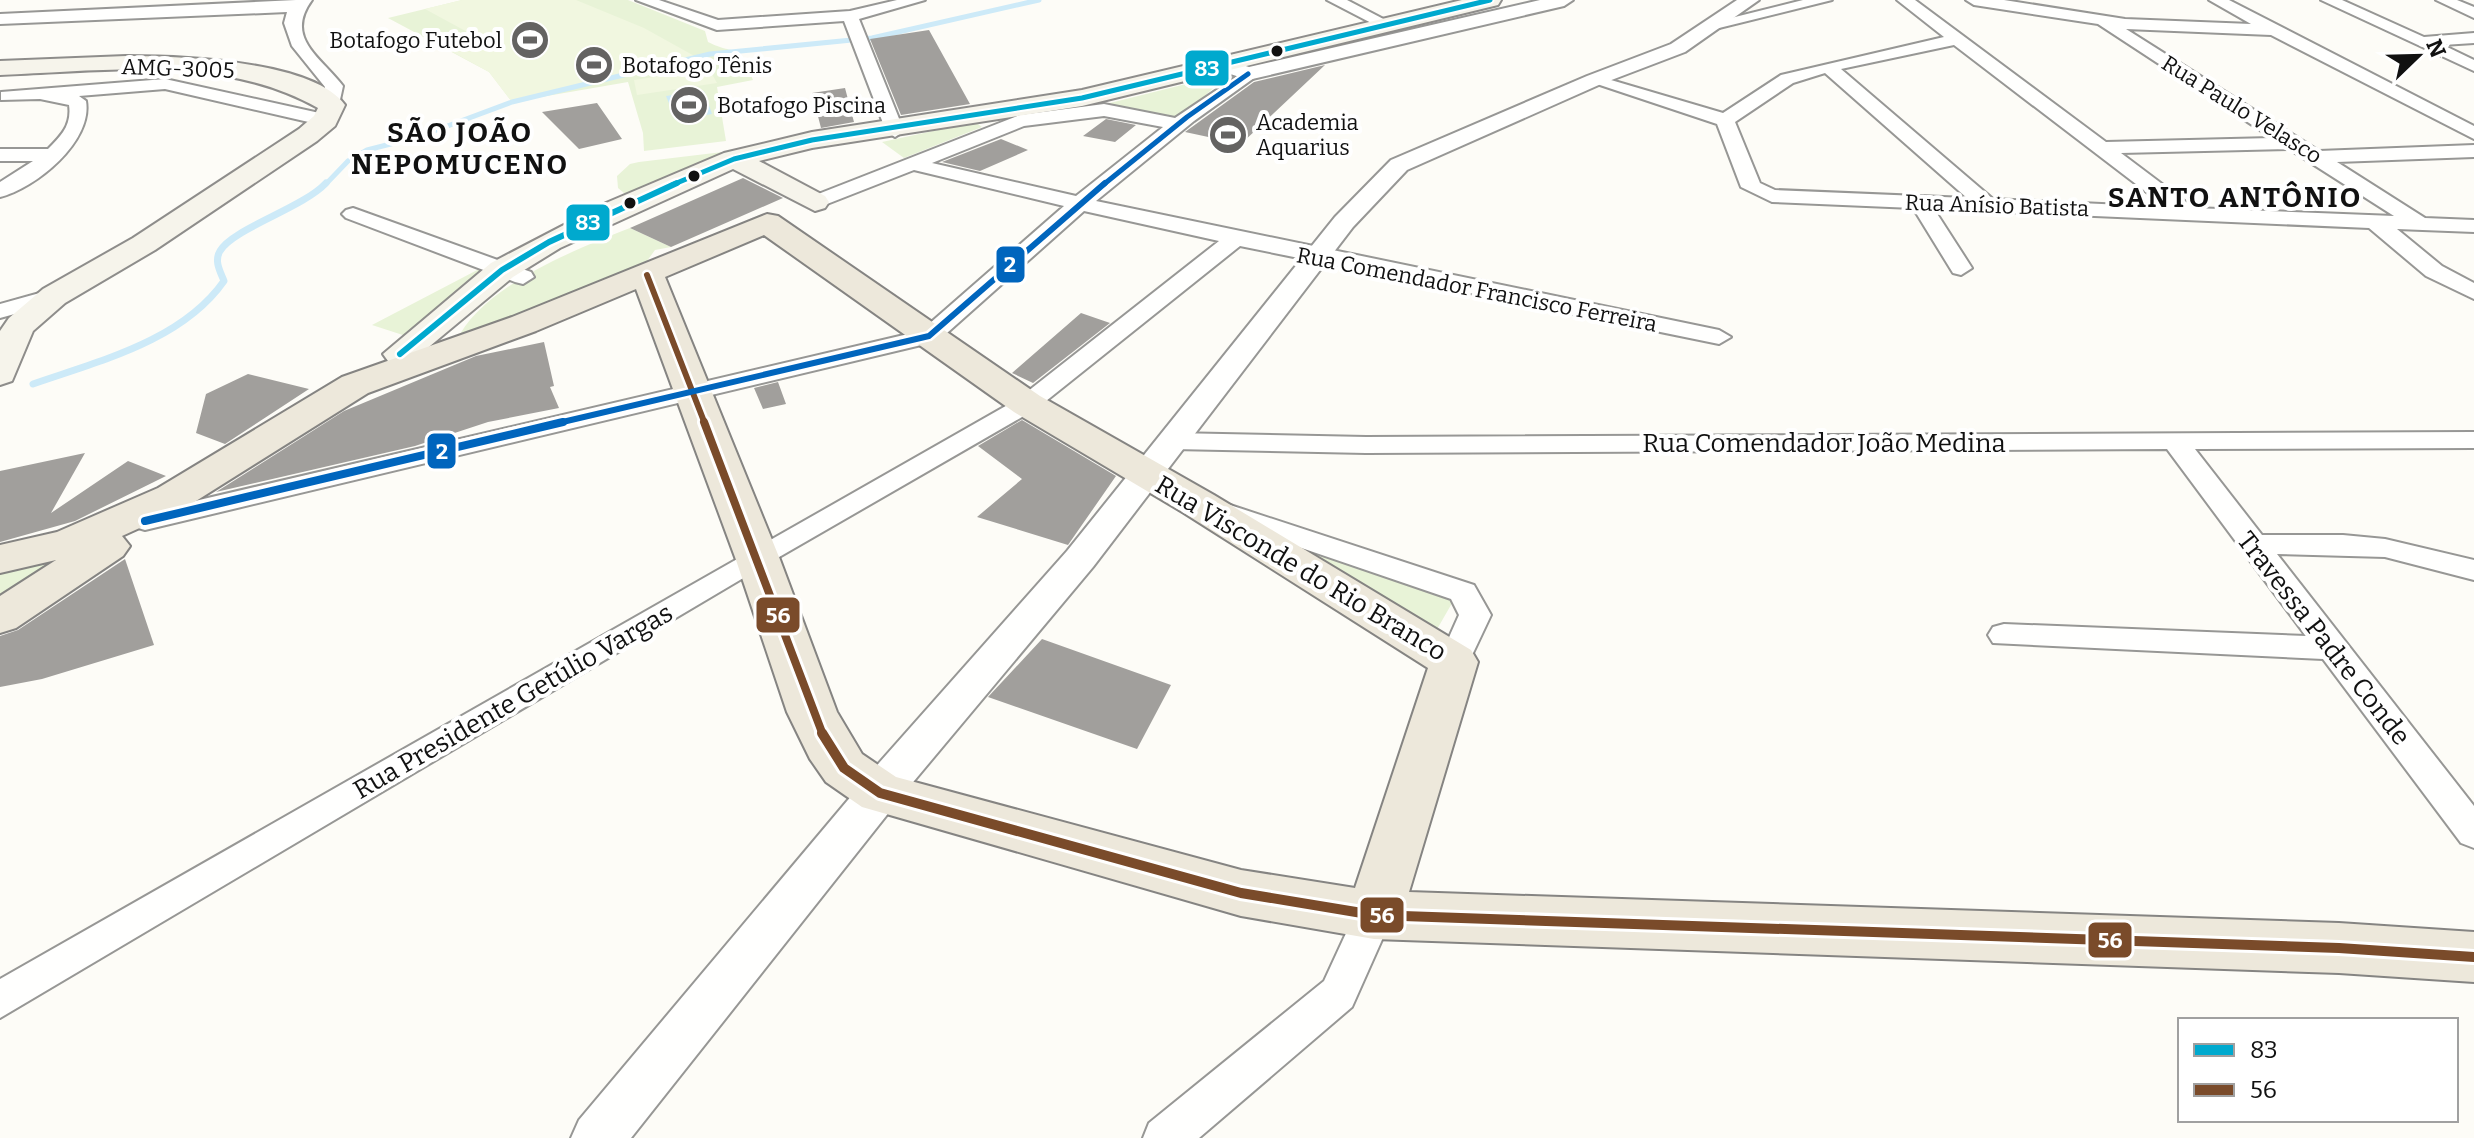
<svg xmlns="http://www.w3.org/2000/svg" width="2474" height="1138" viewBox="0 0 2474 1138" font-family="Bitter,serif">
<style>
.green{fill:#e8f3d7}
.pitch{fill:#f1f7e0}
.water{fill:#cdeaf8}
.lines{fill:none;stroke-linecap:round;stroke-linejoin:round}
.stream-far1{stroke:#cdeaf8;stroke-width:5}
.stream{stroke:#cdeaf8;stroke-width:7}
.building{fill:#a19f9c}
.minor-casing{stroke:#979795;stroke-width:4}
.tertiary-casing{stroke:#979795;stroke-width:4}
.secondary-casing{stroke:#8e8d8b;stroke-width:4}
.primary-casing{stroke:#858482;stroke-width:4}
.minor{fill:#fffffe;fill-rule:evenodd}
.tertiary{fill:#fffffe;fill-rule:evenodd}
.secondary{fill:#f6f4eb;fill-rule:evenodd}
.primary{fill:#ede8db;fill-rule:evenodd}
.bus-1-far1-casing{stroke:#fff;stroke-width:9}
.bus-1-casing{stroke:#fff;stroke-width:11}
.bus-2-far2-casing{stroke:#fff;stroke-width:11}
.bus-2-far1-casing{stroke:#fff;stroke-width:14}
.bus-2-casing{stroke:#fff;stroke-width:16}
.bus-3-far2-casing{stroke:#fff;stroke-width:9}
.bus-3-far1-casing{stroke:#fff;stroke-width:11}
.bus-3-casing{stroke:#fff;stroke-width:14}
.bus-1-far1{stroke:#00a9ce;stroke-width:5}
.bus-1{stroke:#00a9ce;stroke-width:6}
.bus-2-far2{stroke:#7a4b2a;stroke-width:6}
.bus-2-far1{stroke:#7a4b2a;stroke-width:8}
.bus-2{stroke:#7a4b2a;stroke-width:10}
.bus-3-far2{stroke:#0065bd;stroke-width:5}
.bus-3-far1{stroke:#0065bd;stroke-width:6}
.bus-3{stroke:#0065bd;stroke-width:8}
.bus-dot{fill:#111;stroke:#fff;stroke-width:3}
.labels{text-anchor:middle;stroke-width:8;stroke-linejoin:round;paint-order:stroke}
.far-poi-label{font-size:22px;fill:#111;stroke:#fff;text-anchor:start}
.far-street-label{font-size:22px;fill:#111;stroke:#fff}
.street-label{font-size:26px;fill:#111;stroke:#fff}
.far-district-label{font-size:28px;font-weight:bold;letter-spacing:2px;fill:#111;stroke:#fff}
.line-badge{stroke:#fff;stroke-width:3}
.badge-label{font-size:22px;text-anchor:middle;font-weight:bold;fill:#fff}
</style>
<rect width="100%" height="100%" fill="#fdfcf7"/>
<!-- green -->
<path class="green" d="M 462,0 L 628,0 L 705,31 L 708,42 C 738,57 738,40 753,80 L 717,87 L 726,141 L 644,151 L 643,133 L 628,82 L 512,102 L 489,72 L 388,18 Z
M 1214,77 L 1224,78 L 1176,123 L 1102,105 Z
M 975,122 L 982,127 L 904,158 L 882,142 Z
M 731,151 L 649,193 L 624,193 L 618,188 L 617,176 L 630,164 L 639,162 Z
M 630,228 L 671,247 L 655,250 L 641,269 L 456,342 C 481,286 577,249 630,228 Z
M 483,267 L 492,275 L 412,338 L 372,325 Z
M 1306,542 L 1455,598 L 1436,631 L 1281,551 Z
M 70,551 L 0,601 L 0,566 Z"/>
<!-- pitch -->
<path class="pitch" d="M 462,0 L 576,0 L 644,28 L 698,58 L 512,102 L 489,72 L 438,44 L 471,34 L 425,9 Z
M 709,69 L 717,83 L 637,95 L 634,80 Z"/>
<!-- water -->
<path class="water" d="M 704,91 L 712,114 L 676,120 L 666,96 Z"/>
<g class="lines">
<!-- stream-far1 -->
<path class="stream-far1" d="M 325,185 L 348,161 L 367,150 L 418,137 L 512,102 L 710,54 L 872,38 L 1039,0"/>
<!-- stream -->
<path class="stream" d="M 33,384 C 99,361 182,341 224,281 C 220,271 214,261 220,251 C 232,229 303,208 326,183"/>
</g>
<!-- building -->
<path class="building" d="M 929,30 L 970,104 L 901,115 L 870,39 Z
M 1325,65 L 1241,144 L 1185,132 L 1254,82 Z
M 845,88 L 854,122 L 821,128 L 812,93 Z
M 597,103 L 622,139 L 579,149 L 542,112 Z
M 1106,119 L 1136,125 L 1115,142 L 1083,136 Z
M 1001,139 L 1028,150 L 980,171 L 942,162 Z
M 743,178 L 783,198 L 671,247 L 630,228 Z
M 1081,313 L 1110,323 L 1033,383 L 1012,373 Z
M 544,342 L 554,386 L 550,387 L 559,408 L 488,422 L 415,446 L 216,492 L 344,411 L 476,356 Z
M 248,374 L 309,389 L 225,444 L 196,433 L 206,394 Z
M 778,382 L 786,404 L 763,409 L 754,388 Z
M 1022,420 L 1116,476 L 1068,545 L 977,517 L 1022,479 L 978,446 Z
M 85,453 L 51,513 L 128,461 L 166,476 L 75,521 L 0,542 L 0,471 Z
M 125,559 L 154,645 L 42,679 L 0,687 L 0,636 L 18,630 Z
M 1042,639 L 1171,685 L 1137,749 L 988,697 Z"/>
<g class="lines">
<defs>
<path id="minor" d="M 296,0 L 312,0 C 284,38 321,57 343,86 L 338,109 L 326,109 L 323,105 L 325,87 L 292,46 L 284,23 L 287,12 L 0,24 L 0,14 Z
M 636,0 L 659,0 L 718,20 L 850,11 L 897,0 L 925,0 L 859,19 L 904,131 L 895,137 L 886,131 L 844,21 L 717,30 Z
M 1327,0 L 1347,0 L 1393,24 L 1379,27 Z
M 1803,0 L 1832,0 L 1715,29 L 1707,24 Z
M 1897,0 L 1915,0 L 2106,142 L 2272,138 L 2098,24 L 1974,5 L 1966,0 L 2004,0 L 2125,19 L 2251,24 L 2209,0 L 2229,0 L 2474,126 L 2474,139 L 2271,35 L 2126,29 L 2319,151 L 2474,145 L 2474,157 L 2337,162 L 2425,218 L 2474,220 L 2474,232 L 2397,229 L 2442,266 L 2474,283 L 2474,299 L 2426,276 L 2369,228 L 1934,209 L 1972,268 L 1961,275 L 1953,273 L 1913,208 L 1772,202 L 1741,187 L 1717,124 L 1585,80 L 1594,75 L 1723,113 L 1781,75 L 1944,37 ZM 1954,45 L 2166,207 L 1993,199 L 1841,69 ZM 1825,73 L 1967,198 L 1775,190 L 1760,183 L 1735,122 L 1793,83 ZM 2289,149 L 2394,216 L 2194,208 L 2121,153 Z
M 2321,0 L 2342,0 L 2424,37 L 2474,33 L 2474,43 L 2443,45 L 2474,60 L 2474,71 Z
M 2436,0 L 2457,0 L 2474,7 L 2474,18 Z
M 1248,69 L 1257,74 L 1254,78 L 1194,121 L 1096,201 L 1719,330 L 1731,337 L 1719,344 L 1240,246 L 1036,409 L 767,564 L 0,1018 L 0,979 L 1018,399 L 1219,241 L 1084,211 L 938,341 L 145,530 L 135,527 L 131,521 L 135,515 L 921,331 L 1064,206 L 914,170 L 822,206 L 808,206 L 805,202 L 808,198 L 1020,115 L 1104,104 L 1175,118 ZM 1104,116 L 1163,127 L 1076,196 L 932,163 L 1024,126 Z
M 165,79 L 333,116 L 335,120 L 326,126 L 165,89 L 79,96 L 86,101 C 93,141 36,188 0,197 L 0,182 L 33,161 L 0,161 L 0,149 L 48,149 C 61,136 72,125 69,105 L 40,99 L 1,100 L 1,92 Z
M 353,208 L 531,272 L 534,277 L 523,284 L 515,282 L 346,218 L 342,214 L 346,210 Z
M 54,289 L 66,296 L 62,301 L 0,318 L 0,304 Z
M 2474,432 L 2474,448 L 2195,449 L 2262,535 L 2343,535 L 2385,539 L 2474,560 L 2474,580 L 2385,557 L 2277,554 L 2474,806 L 2474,848 L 2461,843 L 2323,659 L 1993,643 L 1988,635 L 1993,627 L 2004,624 L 2306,636 L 2167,449 L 1366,453 L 1173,449 L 1164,447 L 1160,441 L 1164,435 L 1173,433 L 1366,437 Z
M 1224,503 L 1474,585 L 1491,615 L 1465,670 L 1454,673 L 1443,670 L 1438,662 L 1459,615 L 1451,599 L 1214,518 L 1210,512 L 1214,506 Z
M 1374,899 L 1388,903 L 1393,915 L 1352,1007 L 1199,1138 L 1143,1138 L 1149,1123 L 1324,981 L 1360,903 Z"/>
<path id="tertiary" d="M 1540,0 L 1573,0 L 1564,6 L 1248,80 L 1216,69 L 1213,65 L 1223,59 L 1249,67 Z
M 1737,0 L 1759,0 L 1685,52 L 1601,84 L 1407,170 L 1353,227 L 1093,567 L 909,787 L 631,1138 L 571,1138 L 579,1120 L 879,763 L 1067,551 L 1335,217 L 1391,160 L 1587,76 L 1671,44 Z"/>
<path id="secondary" d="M 1462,0 L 1501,0 L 1498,5 L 1082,106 L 812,148 L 759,161 L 825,196 L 829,202 L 825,208 L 815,211 L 733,169 L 560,248 L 513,277 L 412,361 L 400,364 L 388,361 L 383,354 L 491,263 L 606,203 L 724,153 L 812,132 L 1082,90 Z
M 126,56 C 177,56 314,60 345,105 L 335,126 L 317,141 L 155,250 L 65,303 L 33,331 L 12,381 L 0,385 L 0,331 L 9,318 L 43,289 L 133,238 L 299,129 L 314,116 L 318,108 C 222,54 106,71 0,75 L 0,61 Z"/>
<path id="primary" d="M 767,214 L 778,216 L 1040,396 L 1214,495 L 1471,650 L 1478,662 L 1409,892 L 2339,923 L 2474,932 L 2474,982 L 2339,973 L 1374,939 L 1241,916 L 862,807 L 826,782 L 810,759 L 787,712 L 735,557 L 636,289 L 536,331 L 368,393 L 188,506 L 122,536 L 130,546 L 123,556 L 16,628 L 0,633 L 0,596 L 56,560 L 0,573 L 0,545 L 57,532 L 158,488 L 342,377 L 512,317 ZM 764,235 L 1014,412 L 1184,513 L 1428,668 L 1355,888 L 1241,870 L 896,777 L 862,754 L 837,712 L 779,557 L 665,277 Z"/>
</defs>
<!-- minor casing -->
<use href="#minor" class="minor-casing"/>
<!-- tertiary casing -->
<use href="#tertiary" class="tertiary-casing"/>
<!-- secondary casing -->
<use href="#secondary" class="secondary-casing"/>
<!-- primary casing -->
<use href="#primary" class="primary-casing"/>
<!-- minor -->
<use href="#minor" class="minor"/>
<!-- tertiary -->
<use href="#tertiary" class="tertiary"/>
<!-- secondary -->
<use href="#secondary" class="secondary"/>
<!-- primary -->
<use href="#primary" class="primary"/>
<defs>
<path id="bus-1-far1" d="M 672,185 L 734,159 L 812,140 L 1082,98 L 1490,0"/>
<path id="bus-1" d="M 400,354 L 502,270 L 549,242 L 677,183"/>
<path id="bus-2-far2" d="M 647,275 L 705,424"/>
<path id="bus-2-far1" d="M 704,422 L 823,735"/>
<path id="bus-2" d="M 822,733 L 844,768 L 880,793 L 1241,893 L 1374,915 L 2339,948 L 2474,957"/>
<path id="bus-3-far2" d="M 1103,185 L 1187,117 L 1248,74"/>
<path id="bus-3-far1" d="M 554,424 L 929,336 L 1105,183"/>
<path id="bus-3" d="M 145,521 L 563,422"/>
</defs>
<!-- bus-1-far1 casing -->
<use href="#bus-1-far1" class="bus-1-far1-casing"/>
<!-- bus-1 casing -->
<use href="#bus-1" class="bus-1-casing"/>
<!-- bus-2-far2 casing -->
<use href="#bus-2-far2" class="bus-2-far2-casing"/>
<!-- bus-2-far1 casing -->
<use href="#bus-2-far1" class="bus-2-far1-casing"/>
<!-- bus-2 casing -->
<use href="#bus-2" class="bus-2-casing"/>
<!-- bus-3-far2 casing -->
<use href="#bus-3-far2" class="bus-3-far2-casing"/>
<!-- bus-3-far1 casing -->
<use href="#bus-3-far1" class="bus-3-far1-casing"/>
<!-- bus-3 casing -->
<use href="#bus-3" class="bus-3-casing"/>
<!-- bus-1-far1 -->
<use href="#bus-1-far1" class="bus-1-far1"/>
<!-- bus-1 -->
<use href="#bus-1" class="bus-1"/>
<!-- bus-2-far2 -->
<use href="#bus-2-far2" class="bus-2-far2"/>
<!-- bus-2-far1 -->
<use href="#bus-2-far1" class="bus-2-far1"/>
<!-- bus-2 -->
<use href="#bus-2" class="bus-2"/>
<!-- bus-3-far2 -->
<use href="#bus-3-far2" class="bus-3-far2"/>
<!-- bus-3-far1 -->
<use href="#bus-3-far1" class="bus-3-far1"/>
<!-- bus-3 -->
<use href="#bus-3" class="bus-3"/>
</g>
<!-- icons -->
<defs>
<symbol id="stadium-disc" viewBox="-11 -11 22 22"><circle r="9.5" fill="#646362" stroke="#fff"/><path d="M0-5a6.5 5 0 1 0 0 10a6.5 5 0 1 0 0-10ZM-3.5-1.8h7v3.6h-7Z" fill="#fff"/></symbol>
</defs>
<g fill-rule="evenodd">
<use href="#stadium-disc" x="508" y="18" width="44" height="44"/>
<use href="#stadium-disc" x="572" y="43" width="44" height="44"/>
<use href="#stadium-disc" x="667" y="83" width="44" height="44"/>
<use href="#stadium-disc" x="1206" y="113" width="44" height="44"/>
</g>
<!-- markers -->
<g class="bus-dot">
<circle cx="1277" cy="51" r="7"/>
<circle cx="694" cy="176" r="7"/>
<circle cx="630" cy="203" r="7"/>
</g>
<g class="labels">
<!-- far-poi labels -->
<g class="far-poi-label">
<text x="502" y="48" text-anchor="end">Botafogo Futebol</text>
<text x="622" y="73">Botafogo Tênis</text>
<text x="717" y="113">Botafogo Piscina</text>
<text x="1256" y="130">Academia<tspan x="1256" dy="25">Aquarius</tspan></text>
</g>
<!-- far-street labels -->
<g class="far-street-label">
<text transform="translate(178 68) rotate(2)" y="8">AMG-3005</text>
<text transform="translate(2242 109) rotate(32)" y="8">Rua Paulo Velasco</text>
<text transform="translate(1997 205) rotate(2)" y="8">Rua Anísio Batista</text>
<text transform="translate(1477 289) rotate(11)" y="8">Rua Comendador Francisco Ferreira</text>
</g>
<!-- street labels -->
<g class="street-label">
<text x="1824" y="452">Rua Comendador João Medina</text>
<text transform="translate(1301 568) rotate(31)" y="9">Rua Visconde do Rio Branco</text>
<text transform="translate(2324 638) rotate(52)" y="9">Travessa Padre Conde</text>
<text transform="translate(513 701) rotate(-30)" y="9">Rua Presidente Getúlio Vargas</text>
</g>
<!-- far-district labels -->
<g class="far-district-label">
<text x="460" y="142">SÃO JOÃO<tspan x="460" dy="32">NEPOMUCENO</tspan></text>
<text x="2235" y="207">SANTO ANTÔNIO</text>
</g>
</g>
<g class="line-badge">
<rect x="1184" y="49" width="46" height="38" rx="8" fill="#00a9ce"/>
<rect x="565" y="203" width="46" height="39" rx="8" fill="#00a9ce"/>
<rect x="995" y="245" width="31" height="39" rx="8" fill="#0065bd"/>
<rect x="426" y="432" width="31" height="38" rx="8" fill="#0065bd"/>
<rect x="755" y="596" width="46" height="38" rx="8" fill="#7a4b2a"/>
<rect x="1359" y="896" width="46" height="38" rx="8" fill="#7a4b2a"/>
<rect x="2087" y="921" width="46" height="38" rx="8" fill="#7a4b2a"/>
</g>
<g class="badge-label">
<text x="1207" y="76">83</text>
<text x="588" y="230">83</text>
<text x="1010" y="272">2</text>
<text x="442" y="459">2</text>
<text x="778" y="623">56</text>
<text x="1382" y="923">56</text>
<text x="2110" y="948">56</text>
</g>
<!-- legend -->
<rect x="2178" y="1018" width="280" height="104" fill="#ffffff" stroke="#a0a0a0" stroke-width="2"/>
<rect x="2194" y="1044" width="40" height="12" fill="#00a9ce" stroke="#a0a0a0" stroke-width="2"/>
<text x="2250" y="1058" font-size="24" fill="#111111">83</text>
<rect x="2194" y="1084" width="40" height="12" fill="#7a4b2a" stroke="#a0a0a0" stroke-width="2"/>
<text x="2250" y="1098" font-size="24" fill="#111111">56</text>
<!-- north arrow -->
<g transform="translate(2418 56) rotate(67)" stroke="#ffffff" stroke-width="6" paint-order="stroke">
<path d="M0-6L14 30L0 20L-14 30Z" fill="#111111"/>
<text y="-12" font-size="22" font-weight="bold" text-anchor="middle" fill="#111111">N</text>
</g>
</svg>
